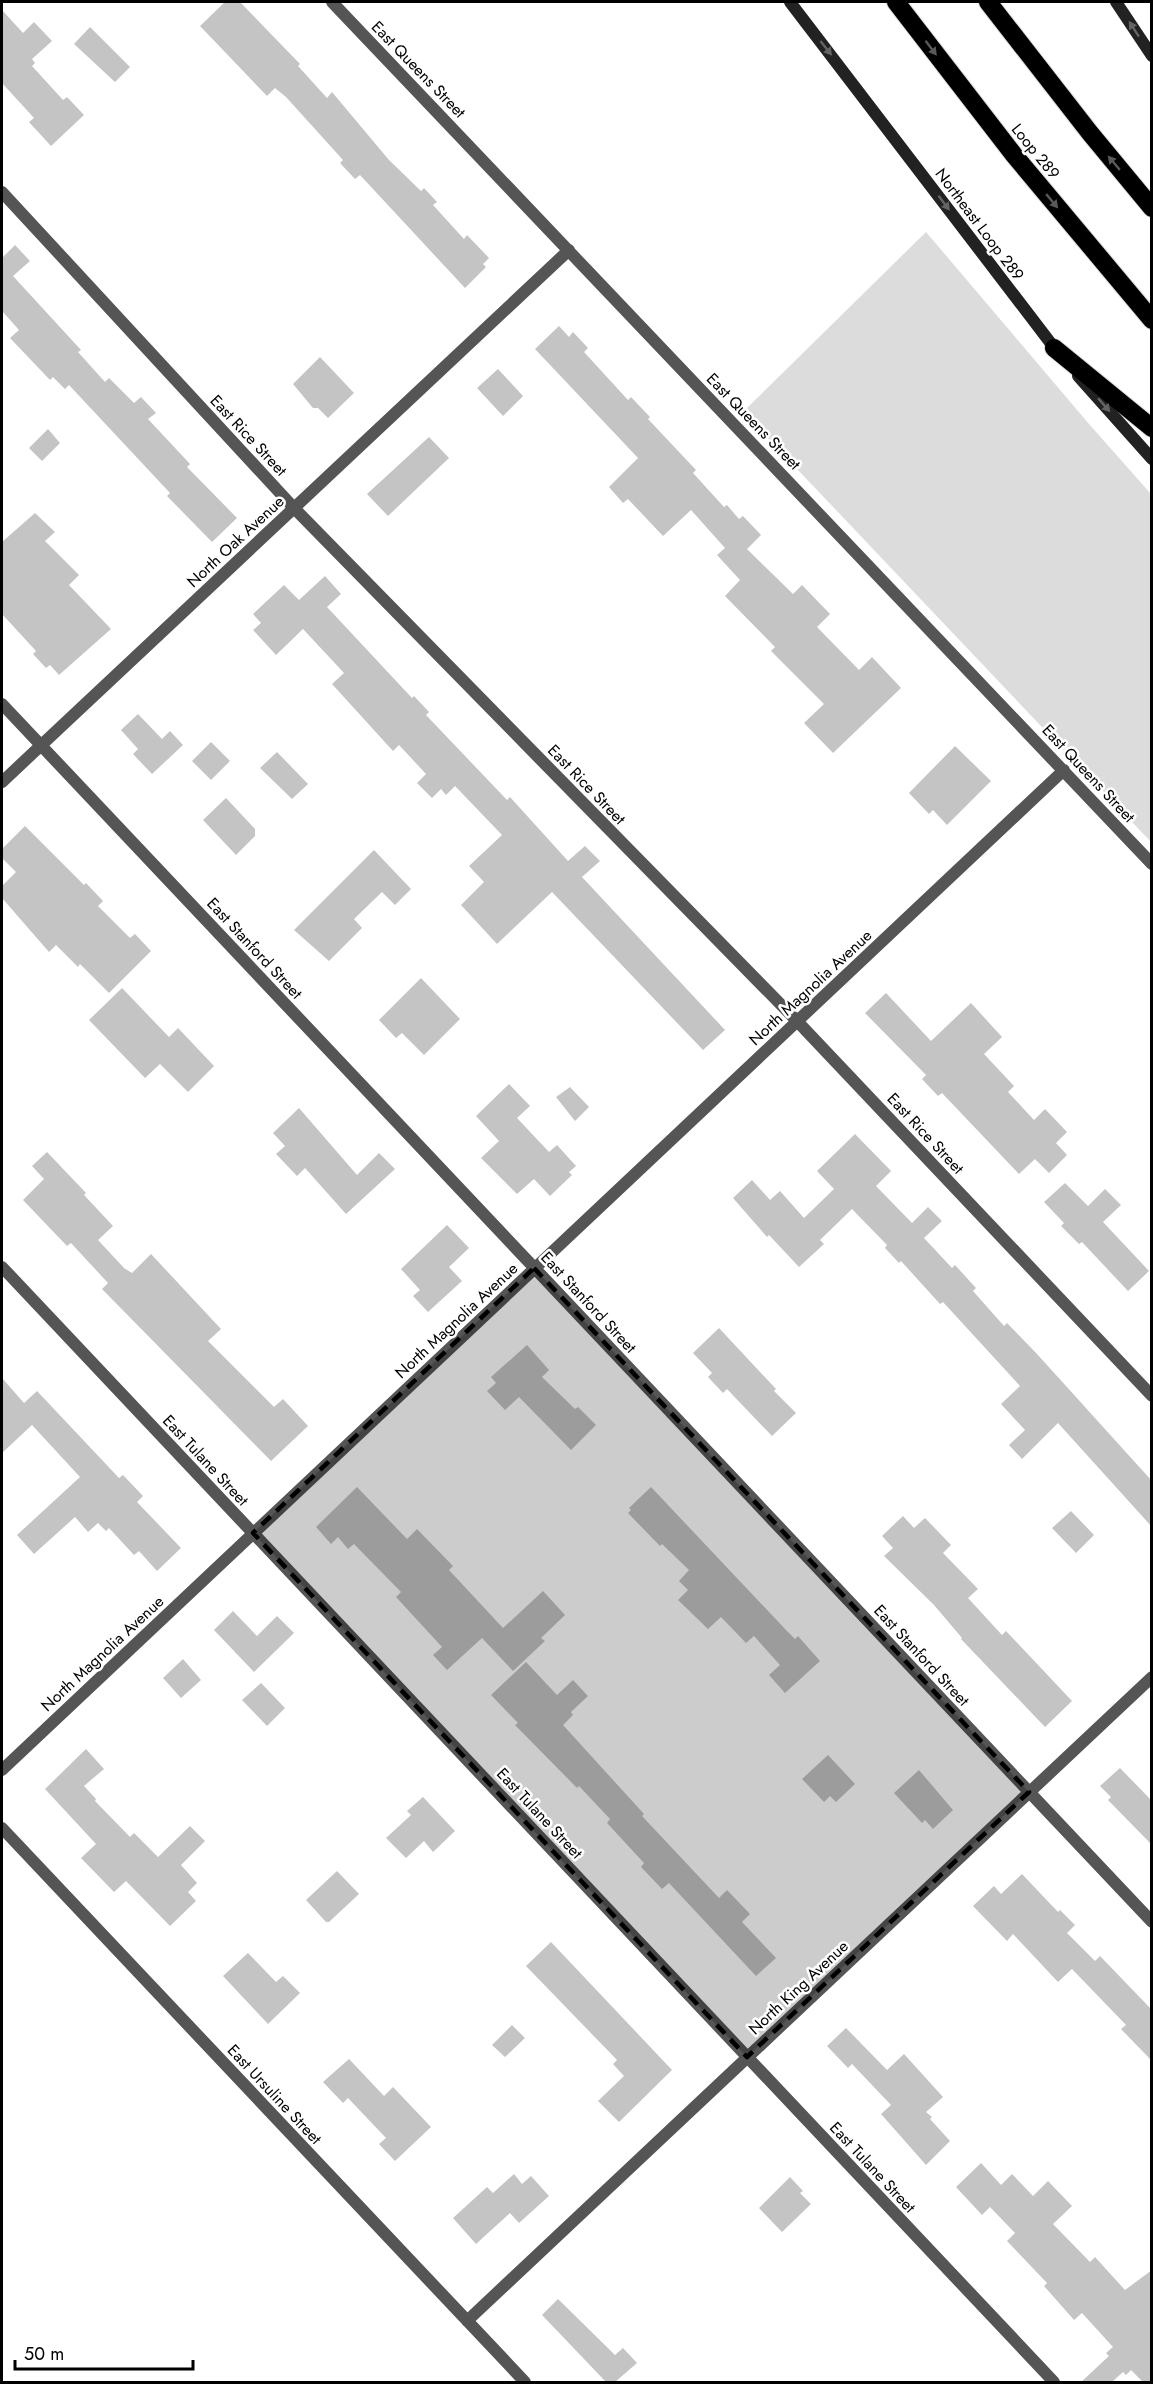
<svg xmlns="http://www.w3.org/2000/svg" width="1153" height="2384" viewBox="0 0 1153 2384" font-family="Jost,sans-serif">
<style>
.green{fill:#dcdcdc}
.building{fill:#c4c4c4}
.lines{fill:none;stroke-linecap:round;stroke-linejoin:round}
.motorway-casing{stroke:#dbdbdb;stroke-width:20}
.minor{stroke:#555;stroke-width:12}
.secondary{stroke:#222;stroke-width:12}
.motorway{stroke:#000;stroke-width:18}
.oneway{fill:#646464}
.oneway2{fill:#595959}
.marked{fill:#000;fill-opacity:0.2;stroke:#000;stroke-width:4.5;stroke-dasharray:12 8;stroke-linejoin:round}
.labels{text-anchor:middle;stroke-width:5;stroke-linejoin:round;paint-order:stroke}
.street-label{font-size:16px;fill:#000;stroke:#fff}
</style>
<rect width="100%" height="100%" fill="#fff"/>
<!-- green -->
<path class="green" d="M 926,232 L 1089,424 L 1151,494 L 1151,842 L 743,412 Z"/>
<!-- building -->
<path class="building" d="M 225,2 L 240,2 L 300,64 L 298,66 L 327,98 L 332,92 L 389,160 L 421,191 L 424,188 L 437,202 L 433,205 L 464,239 L 467,235 L 489,258 L 483,264 L 486,267 L 465,288 L 360,175 L 355,179 L 340,163 L 343,160 L 286,97 L 275,88 L 267,96 L 200,26 Z
M 2,10 L 23,33 L 34,22 L 52,41 L 32,59 L 35,63 L 32,66 L 63,100 L 67,97 L 84,115 L 51,146 L 29,122 L 34,118 L 2,83 Z
M 90,27 L 130,67 L 115,82 L 74,44 Z
M 15,245 L 30,261 L 13,276 L 81,350 L 78,352 L 105,382 L 109,378 L 134,403 L 141,397 L 156,413 L 148,419 L 190,464 L 187,467 L 237,518 L 212,542 L 167,496 L 170,493 L 69,385 L 65,389 L 53,377 L 50,380 L 10,338 L 19,330 L 2,311 L 2,258 Z
M 559,326 L 569,337 L 573,332 L 588,348 L 584,352 L 628,400 L 631,397 L 650,417 L 648,419 L 696,470 L 693,473 L 724,507 L 727,505 L 739,519 L 743,516 L 761,535 L 747,549 L 793,594 L 802,585 L 830,614 L 817,627 L 859,670 L 872,657 L 901,688 L 833,753 L 804,723 L 824,704 L 771,651 L 775,647 L 725,596 L 740,580 L 717,555 L 725,548 L 691,510 L 663,536 L 628,499 L 623,503 L 609,487 L 638,458 L 535,349 Z
M 320,357 L 354,393 L 328,418 L 318,408 L 313,408 L 293,384 Z
M 498,369 L 523,396 L 503,416 L 477,388 Z
M 48,429 L 60,443 L 42,461 L 29,448 Z
M 429,437 L 449,458 L 388,516 L 367,494 Z
M 35,513 L 55,532 L 45,541 L 79,575 L 69,585 L 111,629 L 59,675 L 50,665 L 46,668 L 33,654 L 36,651 L 2,614 L 2,542 Z
M 325,576 L 341,594 L 327,607 L 412,698 L 414,696 L 429,712 L 426,715 L 507,800 L 510,797 L 568,861 L 585,846 L 600,861 L 582,877 L 725,1030 L 703,1050 L 552,892 L 497,944 L 461,905 L 484,882 L 469,866 L 502,835 L 455,786 L 446,795 L 441,789 L 432,798 L 417,783 L 426,774 L 399,745 L 393,751 L 332,684 L 344,673 L 303,629 L 276,655 L 253,630 L 261,623 L 253,614 L 284,585 L 299,600 Z
M 138,714 L 162,739 L 170,731 L 183,745 L 152,774 L 133,754 L 138,749 L 121,730 Z
M 211,742 L 230,761 L 211,780 L 192,761 Z
M 955,746 L 991,781 L 947,825 L 933,810 L 929,814 L 909,793 Z
M 277,752 L 308,784 L 292,799 L 260,768 Z
M 226,798 L 255,829 L 255,836 L 236,855 L 203,820 Z
M 25,826 L 84,885 L 86,883 L 103,901 L 98,906 L 130,938 L 135,934 L 151,951 L 109,993 L 80,964 L 78,967 L 56,945 L 49,952 L 2,898 L 2,886 L 16,872 L 2,858 L 2,849 Z
M 374,850 L 411,889 L 395,905 L 382,892 L 354,919 L 362,928 L 329,961 L 294,930 Z
M 421,978 L 460,1019 L 424,1055 L 402,1033 L 396,1038 L 379,1020 Z
M 122,988 L 169,1037 L 178,1028 L 214,1066 L 188,1092 L 160,1064 L 145,1078 L 89,1020 Z
M 886,993 L 931,1041 L 971,1003 L 1002,1037 L 984,1054 L 1014,1086 L 1008,1092 L 1034,1120 L 1045,1109 L 1067,1132 L 1056,1143 L 1067,1155 L 1049,1173 L 1035,1159 L 1019,1174 L 942,1093 L 938,1096 L 922,1079 L 926,1075 L 865,1013 Z
M 509,1084 L 530,1106 L 517,1118 L 549,1152 L 557,1145 L 576,1166 L 569,1172 L 572,1175 L 550,1196 L 534,1179 L 517,1194 L 481,1158 L 499,1141 L 476,1116 Z
M 570,1087 L 589,1107 L 575,1121 L 556,1097 Z
M 299,1108 L 357,1175 L 379,1153 L 395,1169 L 346,1214 L 305,1168 L 297,1176 L 276,1154 L 285,1146 L 273,1133 Z
M 855,1134 L 891,1171 L 876,1186 L 912,1223 L 928,1207 L 942,1221 L 924,1238 L 952,1268 L 955,1265 L 976,1288 L 973,1291 L 1004,1326 L 1007,1323 L 1037,1354 L 1152,1481 L 1152,1527 L 1058,1423 L 1022,1459 L 1009,1445 L 1025,1430 L 1001,1404 L 1020,1386 L 943,1302 L 940,1304 L 901,1261 L 899,1263 L 885,1248 L 887,1245 L 852,1209 L 820,1240 L 824,1244 L 799,1267 L 769,1235 L 767,1237 L 733,1198 L 752,1180 L 770,1200 L 780,1191 L 804,1218 L 834,1189 L 817,1171 Z
M 47,1152 L 86,1193 L 84,1195 L 113,1226 L 98,1240 L 124,1268 L 132,1273 L 151,1254 L 221,1329 L 208,1341 L 274,1407 L 283,1399 L 308,1426 L 271,1461 L 102,1289 L 108,1283 L 71,1243 L 67,1246 L 23,1200 L 44,1179 L 32,1166 Z
M 1065,1183 L 1088,1206 L 1105,1189 L 1121,1205 L 1103,1222 L 1149,1271 L 1128,1291 L 1082,1242 L 1079,1244 L 1061,1226 L 1064,1223 L 1044,1202 Z
M 447,1225 L 469,1248 L 449,1267 L 462,1281 L 428,1312 L 413,1296 L 420,1290 L 401,1269 Z
M 719,1328 L 776,1389 L 774,1391 L 796,1413 L 772,1436 L 727,1389 L 723,1393 L 708,1377 L 712,1373 L 693,1353 Z
M 527,1345 L 549,1370 L 542,1377 L 575,1409 L 578,1407 L 596,1425 L 571,1450 L 519,1397 L 505,1410 L 487,1391 L 496,1383 L 491,1377 Z
M 2,1378 L 24,1403 L 37,1391 L 119,1478 L 123,1475 L 143,1496 L 137,1502 L 181,1548 L 157,1571 L 139,1551 L 134,1555 L 109,1528 L 106,1531 L 98,1523 L 88,1532 L 75,1517 L 34,1554 L 17,1535 L 80,1477 L 32,1425 L 2,1453 Z
M 357,1487 L 407,1539 L 417,1529 L 453,1566 L 449,1570 L 503,1628 L 543,1591 L 565,1615 L 541,1638 L 545,1641 L 513,1671 L 482,1638 L 447,1670 L 433,1655 L 442,1647 L 396,1597 L 401,1592 L 354,1544 L 348,1549 L 338,1537 L 331,1544 L 316,1527 Z
M 651,1487 L 786,1630 L 795,1639 L 798,1636 L 820,1661 L 785,1693 L 769,1675 L 780,1665 L 754,1636 L 746,1643 L 721,1617 L 708,1629 L 678,1600 L 688,1590 L 679,1581 L 689,1570 L 662,1544 L 660,1546 L 628,1513 L 631,1510 L 629,1508 Z
M 1071,1511 L 1094,1535 L 1076,1553 L 1052,1528 Z
M 903,1516 L 914,1528 L 925,1518 L 951,1545 L 943,1553 L 978,1589 L 968,1598 L 1002,1635 L 1006,1631 L 1072,1701 L 1045,1727 L 961,1639 L 962,1638 L 934,1605 L 884,1556 L 893,1548 L 882,1536 Z
M 233,1611 L 257,1636 L 277,1616 L 294,1633 L 254,1672 L 214,1630 Z
M 183,1659 L 201,1680 L 181,1698 L 163,1678 Z
M 526,1662 L 557,1695 L 573,1680 L 588,1696 L 571,1712 L 573,1715 L 563,1725 L 644,1814 L 642,1816 L 719,1898 L 727,1890 L 750,1914 L 742,1922 L 776,1958 L 756,1976 L 669,1883 L 662,1889 L 641,1867 L 644,1863 L 607,1823 L 610,1819 L 579,1786 L 577,1788 L 515,1725 L 518,1723 L 491,1695 Z
M 261,1683 L 285,1708 L 267,1726 L 242,1700 Z
M 86,1749 L 104,1769 L 84,1786 L 96,1799 L 95,1801 L 130,1837 L 134,1833 L 158,1857 L 190,1826 L 205,1841 L 181,1865 L 197,1883 L 188,1892 L 196,1901 L 170,1926 L 126,1881 L 114,1892 L 81,1858 L 96,1844 L 45,1789 Z
M 828,1755 L 855,1784 L 836,1802 L 830,1796 L 824,1802 L 802,1779 Z
M 1120,1768 L 1152,1801 L 1152,1845 L 1108,1800 L 1111,1797 L 1100,1786 Z
M 919,1770 L 953,1810 L 933,1829 L 925,1820 L 922,1823 L 894,1793 Z
M 423,1797 L 455,1831 L 433,1852 L 424,1841 L 406,1858 L 386,1838 L 411,1815 L 407,1811 Z
M 337,1871 L 359,1894 L 329,1922 L 326,1922 L 306,1900 Z
M 1022,1874 L 1058,1912 L 1060,1910 L 1075,1925 L 1067,1933 L 1095,1961 L 1100,1956 L 1152,2010 L 1152,2061 L 1121,2029 L 1126,2025 L 1072,1969 L 1058,1982 L 1013,1934 L 1007,1941 L 973,1906 L 994,1886 L 1001,1894 Z
M 551,1942 L 672,2070 L 619,2122 L 598,2101 L 624,2076 L 613,2064 L 617,2060 L 526,1966 Z
M 248,1953 L 276,1982 L 283,1976 L 300,1993 L 268,2024 L 223,1976 Z
M 512,2025 L 525,2038 L 505,2057 L 492,2045 Z
M 846,2028 L 887,2070 L 904,2054 L 943,2097 L 926,2112 L 932,2117 L 930,2119 L 950,2141 L 926,2165 L 881,2114 L 891,2105 L 852,2064 L 848,2068 L 827,2046 Z
M 349,2059 L 384,2096 L 393,2087 L 431,2127 L 395,2161 L 379,2144 L 386,2138 L 348,2098 L 343,2103 L 323,2082 Z
M 981,2163 L 1001,2185 L 1012,2174 L 1033,2196 L 1048,2181 L 1072,2206 L 1053,2224 L 1090,2262 L 1095,2257 L 1125,2290 L 1152,2270 L 1152,2382 L 1143,2382 L 1131,2370 L 1126,2375 L 1123,2372 L 1112,2382 L 1081,2382 L 1109,2356 L 1106,2353 L 1113,2347 L 1082,2313 L 1074,2320 L 1044,2286 L 1047,2283 L 1007,2241 L 1015,2233 L 990,2207 L 982,2215 L 956,2187 Z
M 514,2174 L 522,2184 L 531,2176 L 549,2196 L 519,2223 L 510,2213 L 476,2244 L 453,2218 L 487,2187 L 493,2193 Z
M 790,2177 L 803,2191 L 800,2193 L 811,2204 L 782,2232 L 759,2208 Z
M 558,2299 L 615,2355 L 623,2348 L 637,2363 L 615,2382 L 606,2382 L 542,2315 Z"/>
<g class="lines">
<defs>
<path id="motorway" d="M 896,2 L 1014,155 L 1152,320
M 988,2 L 1090,133 L 1152,208
M 1054,348 L 1152,428"/>
</defs>
<!-- motorway casing -->
<use href="#motorway" class="motorway-casing"/>
<!-- minor -->
<path class="minor" d="M 332,2 L 1152,864
M 2,192 L 294,508 L 797,1021 L 1152,1396
M 2,704 L 1152,1922
M 2,782 L 569,250
M 2,1267 L 1054,2382
M 2,1770 L 1064,770
M 2,1828 L 525,2382
M 467,2321 L 1152,1677"/>
<!-- secondary -->
<path class="secondary" d="M 790,2 L 1059,354
M 1116,2 L 1152,56
M 1078,376 L 1152,459"/>
<!-- motorway -->
<use href="#motorway" class="motorway"/>
</g>
<!-- one-way arrows -->
<defs><path id="oneway-solid" d="M-6-.8H1V-3.2L6.5 0L1 3.2V.8H-6Z" transform="scale(1.5)"/></defs>
<g class="oneway">
<use href="#oneway-solid" transform="translate(1134 29) rotate(-123)"/>
<use href="#oneway-solid" transform="translate(826 48) rotate(52)"/>
<use href="#oneway-solid" transform="translate(944 203) rotate(53)"/>
<use href="#oneway-solid" transform="translate(1104 405) rotate(49)"/>
</g>
<g class="oneway2">
<use href="#oneway-solid" transform="translate(931 48) rotate(53)"/>
<use href="#oneway-solid" transform="translate(1114 163) rotate(-130)"/>
<use href="#oneway-solid" transform="translate(1052 201) rotate(50)"/>
</g>
<!-- marked area -->
<path class="marked" d="M 534,1268 L 1029,1792 L 747,2057 L 253,1533 Z"/>
<g class="labels">
<!-- street labels -->
<g class="street-label">
<text transform="translate(419 69) rotate(46)" y="6">East Queens Street</text>
<text transform="translate(1036 151) rotate(51)" y="6">Loop 289</text>
<text transform="translate(980 224) rotate(53)" y="6">Northeast Loop 289</text>
<text transform="translate(754 421) rotate(46)" y="6">East Queens Street</text>
<text transform="translate(249 435) rotate(47)" y="6">East Rice Street</text>
<text transform="translate(235 541) rotate(-43)" y="6">North Oak Avenue</text>
<text transform="translate(1089 773) rotate(47)" y="6">East Queens Street</text>
<text transform="translate(587 784) rotate(46)" y="6">East Rice Street</text>
<text transform="translate(255 948) rotate(47)" y="6">East Stanford Street</text>
<text transform="translate(810 987) rotate(-43)" y="6">North Magnolia Avenue</text>
<text transform="translate(926 1133) rotate(47)" y="6">East Rice Street</text>
<text transform="translate(589 1302) rotate(47)" y="6">East Stanford Street</text>
<text transform="translate(456 1320) rotate(-43)" y="6">North Magnolia Avenue</text>
<text transform="translate(206 1460) rotate(47)" y="6">East Tulane Street</text>
<text transform="translate(102 1653) rotate(-43)" y="6">North Magnolia Avenue</text>
<text transform="translate(922 1655) rotate(47)" y="6">East Stanford Street</text>
<text transform="translate(540 1813) rotate(47)" y="6">East Tulane Street</text>
<text transform="translate(798 1987) rotate(-43)" y="6">North King Avenue</text>
<text transform="translate(275 2094) rotate(47)" y="6">East Ursuline Street</text>
<text transform="translate(873 2167) rotate(47)" y="6">East Tulane Street</text>
</g>
</g>
<!-- border -->
<rect width="1153" height="2384" fill="none" stroke="#000000" stroke-width="6"/>
<!-- scale -->
<path d="M15 2360v9h178v-9" fill="none" stroke="#000000" stroke-width="3"/>
<text x="24" y="2360" font-size="18" fill="#000000" stroke="#ffffff" stroke-width="4.5" paint-order="stroke">50 m</text>
</svg>
